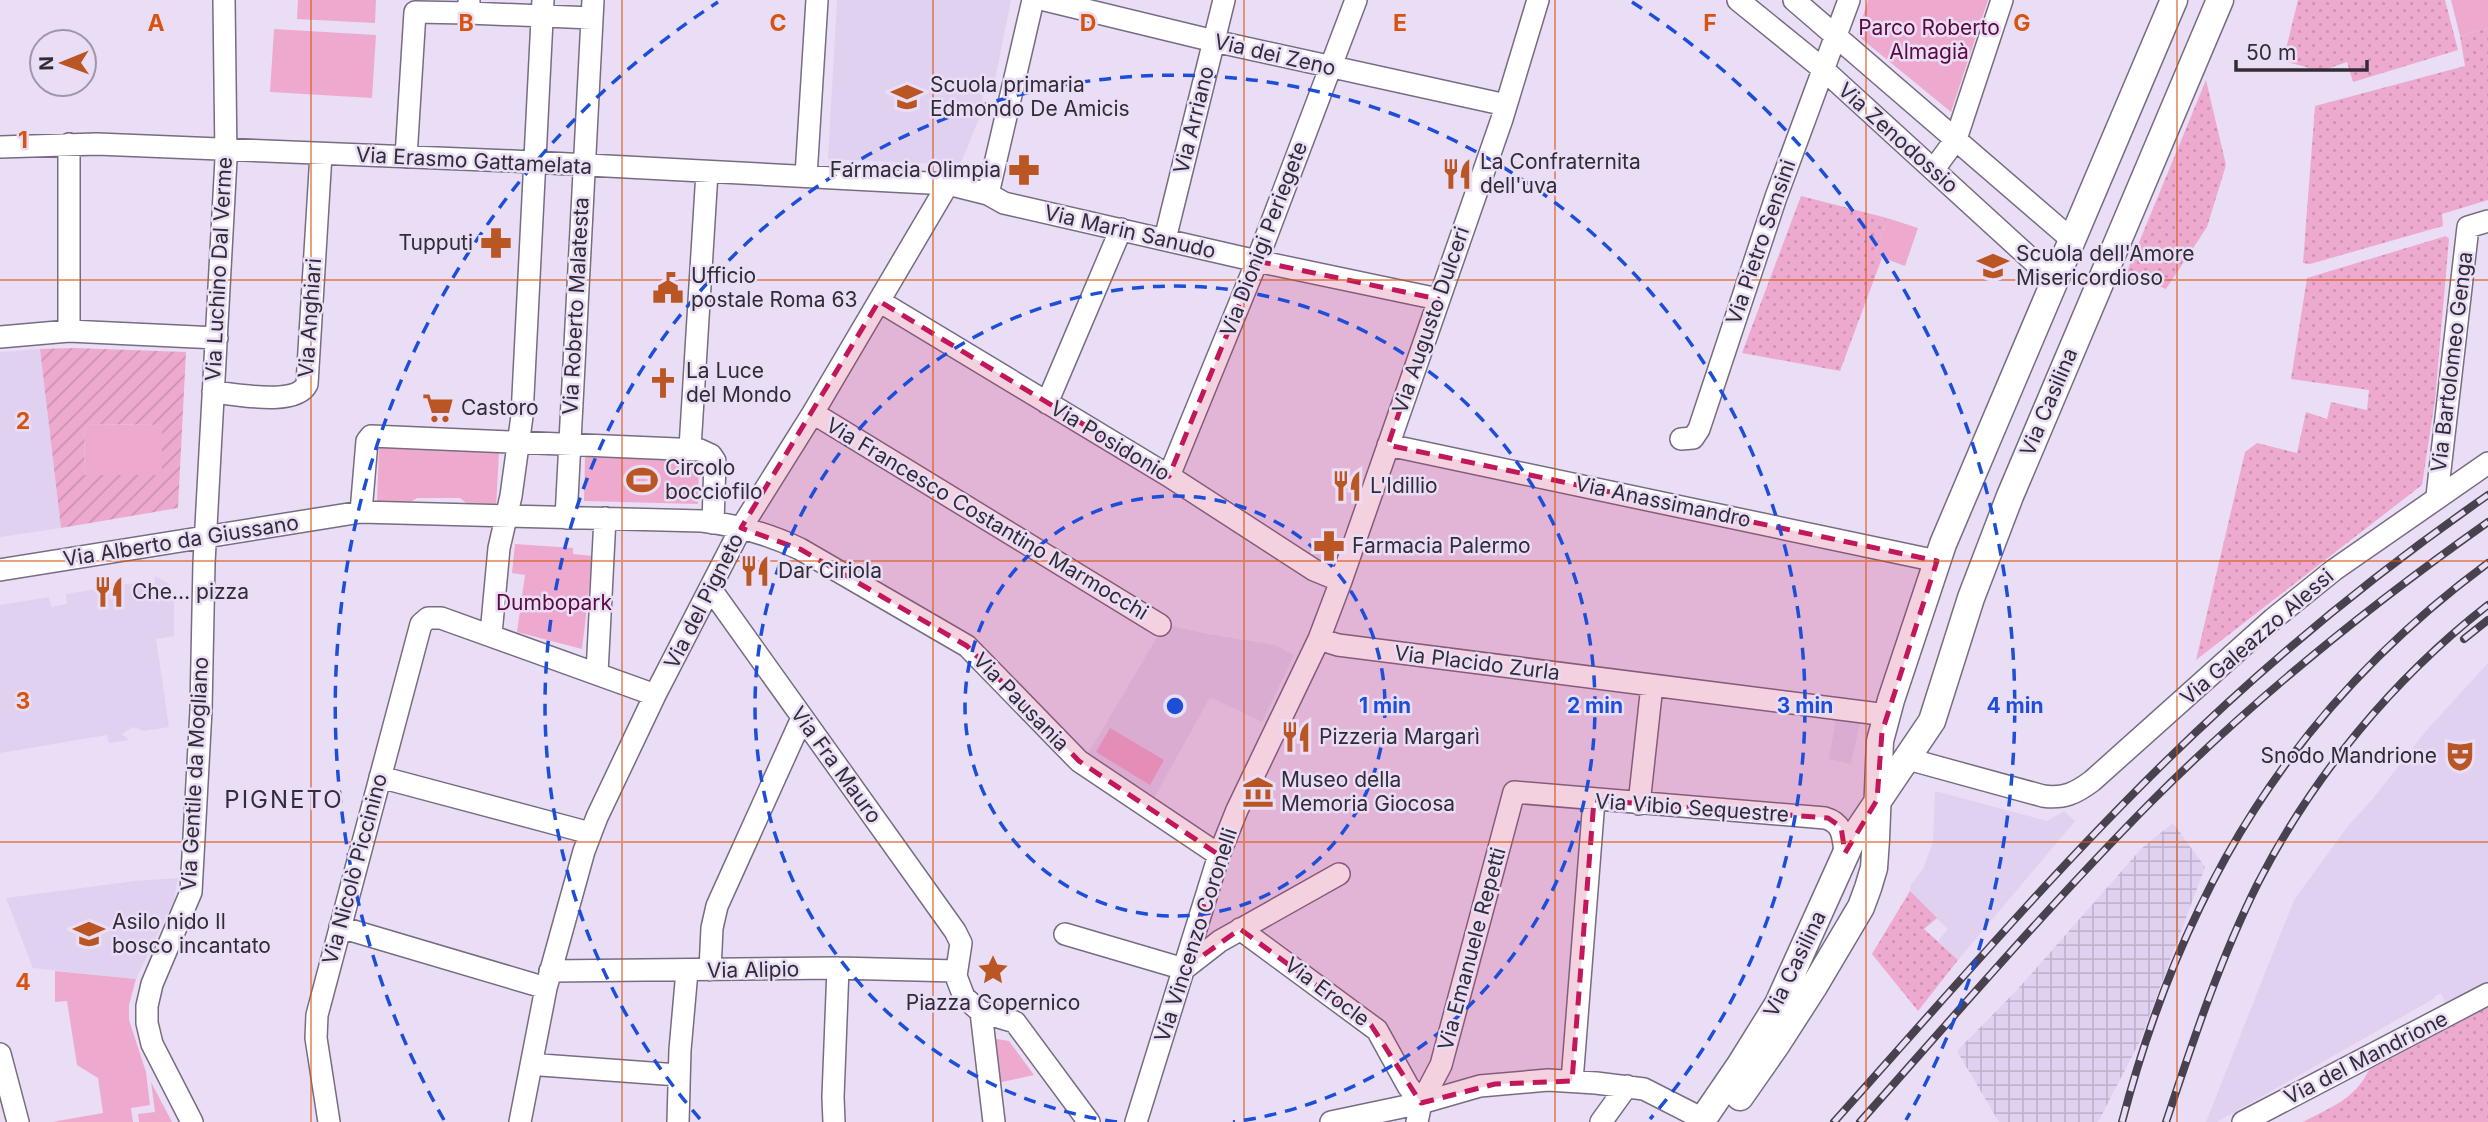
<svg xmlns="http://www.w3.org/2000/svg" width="2488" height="1122" viewBox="0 0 2488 1122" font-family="Inter,sans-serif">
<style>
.built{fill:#e1d1f0}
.industrial{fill:url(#industrial-grid)}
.grass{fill:url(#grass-dots)}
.park{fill:#edaace}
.garden{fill:url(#garden-furrows);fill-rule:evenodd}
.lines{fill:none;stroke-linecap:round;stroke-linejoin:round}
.minor-casing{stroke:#776c82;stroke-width:24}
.major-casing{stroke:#776c82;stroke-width:29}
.minor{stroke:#fff;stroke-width:21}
.major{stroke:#fff;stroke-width:26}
.rail-casing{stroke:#48424e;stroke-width:8}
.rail{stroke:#eaddf6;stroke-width:5;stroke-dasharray:16;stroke-linecap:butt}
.marked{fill:#c2185b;fill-opacity:0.2;stroke:#c2185b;stroke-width:5;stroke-dasharray:14 9;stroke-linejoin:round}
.grid{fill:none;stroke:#d65410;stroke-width:2;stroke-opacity:0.55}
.ring{fill:none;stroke:#1d4ed8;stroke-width:3.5;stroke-dasharray:12 9}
.labels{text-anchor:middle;stroke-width:5;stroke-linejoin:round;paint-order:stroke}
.park-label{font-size:21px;fill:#5a0a3f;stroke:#eaddf6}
.street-label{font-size:21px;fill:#312c35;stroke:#eaddf6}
.poi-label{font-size:21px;fill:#312c35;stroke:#eaddf6;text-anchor:start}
.quarter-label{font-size:24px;letter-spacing:2px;fill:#362c3f;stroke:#eaddf6}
.grid-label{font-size:23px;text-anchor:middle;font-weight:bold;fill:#d65410;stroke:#eaddf6;stroke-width:5;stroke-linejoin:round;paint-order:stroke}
.centre{fill:#1d4ed8;stroke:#eaddf6;stroke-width:3.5}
.ring-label{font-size:21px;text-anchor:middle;font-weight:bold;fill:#1d4ed8;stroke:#eaddf6;stroke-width:5;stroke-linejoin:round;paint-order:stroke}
</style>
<defs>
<pattern id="industrial-grid" width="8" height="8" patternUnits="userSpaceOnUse" patternTransform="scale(1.75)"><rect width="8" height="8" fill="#e1d1f0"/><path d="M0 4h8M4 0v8" fill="none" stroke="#c2b4ce"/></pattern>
<pattern id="grass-dots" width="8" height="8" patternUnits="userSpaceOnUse" patternTransform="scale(1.75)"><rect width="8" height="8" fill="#edaace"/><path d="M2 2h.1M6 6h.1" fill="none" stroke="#cc92b2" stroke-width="1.8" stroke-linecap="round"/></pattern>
<pattern id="garden-furrows" width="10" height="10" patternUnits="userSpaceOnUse" patternTransform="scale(1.75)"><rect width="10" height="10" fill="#edaace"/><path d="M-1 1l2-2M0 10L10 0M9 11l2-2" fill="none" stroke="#cc92b2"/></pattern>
</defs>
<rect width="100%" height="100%" fill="#eaddf6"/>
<!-- built -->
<path class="built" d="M 837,0 L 1011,0 L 995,80 L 984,81 L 981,114 L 960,165 L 828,159 Z
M 40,349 L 61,528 L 0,537 L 0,352 Z
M 155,576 L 168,583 L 174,592 L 174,636 L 156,639 L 169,727 L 144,731 L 133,727 L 122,734 L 129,740 L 109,743 L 107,735 L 0,753 L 0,605 L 49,597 L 51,607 L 67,604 L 66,594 L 141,582 L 142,586 L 155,583 Z
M 1165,624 L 1202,633 L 1275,645 L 1294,655 L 1262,722 L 1210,697 L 1153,800 L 1086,757 Z
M 2488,663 L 2488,985 L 2448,1010 L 2441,993 L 2435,996 L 2435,998 L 2217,1122 L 2206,1122 L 2294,900 L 2348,826 L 2371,801 L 2426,731 Z
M 1836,719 L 1860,723 L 1851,764 L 1829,759 Z
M 1935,791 L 2047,821 L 2064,811 L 2075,821 L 1958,960 L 1938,941 L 1948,929 L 1909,893 L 1911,885 L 1923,869 L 1933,842 Z
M 178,878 L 174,900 L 136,979 L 33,968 L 6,898 L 135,881 Z"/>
<!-- industrial -->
<path class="industrial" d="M 2173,823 L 2205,867 L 2140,1041 L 2098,1122 L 1999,1122 L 1957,1051 L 2018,989 L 2142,848 Z"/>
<!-- grass -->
<path class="grass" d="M 2298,0 L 2445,0 L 2458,50 L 2353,82 L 2347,62 L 2321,71 L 2283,61 Z
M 2488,28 L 2488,200 L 2442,214 L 2443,226 L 2310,264 L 2303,263 L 2315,106 L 2465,66 L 2460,36 Z
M 2206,80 L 2226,165 L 2207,227 L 2166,289 L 2126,274 Z
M 1801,196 L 1887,218 L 1875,255 L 1882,258 L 1840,371 L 1742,353 Z
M 2446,236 L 2449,239 L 2435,400 L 2422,485 L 2196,660 L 2245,452 L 2257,443 L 2297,453 L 2306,412 L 2327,419 L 2331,402 L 2367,410 L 2369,390 L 2291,379 L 2307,278 Z
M 1910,891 L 1937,918 L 1924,929 L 1958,960 L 1918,1011 L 1872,954 Z
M 2488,1007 L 2488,1122 L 2303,1122 C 2331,1107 2354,1100 2369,1070 Z"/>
<!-- park -->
<path class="park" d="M 298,0 L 376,0 L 375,23 L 297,19 Z
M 1868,0 L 1988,0 L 1951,112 L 1857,35 Z
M 2451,0 L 2488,0 L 2488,28 L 2460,36 Z
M 274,29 L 376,35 L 372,98 L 270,92 Z
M 1887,218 L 1918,228 L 1905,266 L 1875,255 Z
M 85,424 L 162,425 L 162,475 L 84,475 Z
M 379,447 L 499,452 L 496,507 L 470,506 L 460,498 L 417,498 L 406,505 L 377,503 Z
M 585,456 L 699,459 L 698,504 L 584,501 Z
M 515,544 L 573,548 L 573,554 L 593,556 L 582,649 L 517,632 L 525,575 L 512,573 Z
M 1110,728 L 1164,760 L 1150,785 L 1096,752 Z
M 55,971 L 136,979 L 129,1005 L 129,1020 L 146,1072 L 150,1105 L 131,1108 L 133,1122 L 52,1122 L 103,1113 L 98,1078 L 77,1065 L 67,1001 L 55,1002 Z
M 997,1039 L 1009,1041 L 1034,1075 L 993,1084 L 993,1041 Z
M 151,1082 L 172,1122 L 139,1122 L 138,1114 L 155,1112 Z"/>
<!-- garden -->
<path class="garden" d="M 75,348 L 186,352 L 178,508 L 61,528 L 40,349 ZM 85,424 L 162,425 L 162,475 L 84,475 Z"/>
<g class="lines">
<defs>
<path id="minor" d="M 1045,0 L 1214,41 L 1506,105
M 1738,0 L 1823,69 L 2054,280
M 1794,0 L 2071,239
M 469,2 L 468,13 L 592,18
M 69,144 L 69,331
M 0,147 L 97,144 L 512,161 L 948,184
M 406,157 L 415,12 L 468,13
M 1934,169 L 1956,139 L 2002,0
M 806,176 L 817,0
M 988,194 L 1004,203 L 1257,261 L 1438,299
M 1165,239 L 1224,0
M 879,301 L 1169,476 L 1314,570 L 1341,581
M 0,337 L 69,331 L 217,338
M 213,392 C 236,394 296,407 307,384 L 321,154
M 1047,403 L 1121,229
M 813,413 L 1160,625
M 1681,439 L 1693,438 L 1699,429 L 1776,197 L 1849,0
M 1388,445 L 1937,561
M 690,448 L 707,172
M 1169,476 L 1257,261 L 1356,0
M 2437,496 L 2468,227 L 2488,221
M 361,512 L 367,441 L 371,436 L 700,450 L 711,455 L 715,461 L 713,523
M 566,518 L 593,0
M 0,570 L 361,512 L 702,521 C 736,525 769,534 800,549 L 967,646 L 1079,761 L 1219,855
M 710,588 L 955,931 L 961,943 L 956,976 L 964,997 L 981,1012 L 1015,1022 L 1089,1122
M 491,634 L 499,548 L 511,496 L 522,416 L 543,0
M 1319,639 L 1338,645 L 1887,715
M 597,673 L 605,518
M 1908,759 L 2043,796 C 2064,799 2076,793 2092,781 L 2273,619 L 2334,570 L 2488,463
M 380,777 L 590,833
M 1639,804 L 1652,685
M 340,927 L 546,988
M 1240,929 L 1377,1030 L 1408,1086 L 1421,1103
M 1065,934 L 1184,969 L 1220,941 L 1339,874
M 710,970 L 712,928 L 717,906 L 802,718
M 550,971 L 838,968 L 956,971
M 981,1012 L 994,1122
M 0,1054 L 18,1122
M 541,1065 L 678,1075
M 1572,1081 L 1594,800
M 192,1122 L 152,1044 L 147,1023 L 147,1006 L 152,984 L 191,892 L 201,710 L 204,563 L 226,159 L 224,0
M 329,1122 L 316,1038 L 317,1015 L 421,624 L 428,618 L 441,618 L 655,695
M 520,1122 L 546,988 L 584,851 L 597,817 L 655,695 L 741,528 L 813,413 L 948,184 L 988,194 L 1033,0
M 678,1122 L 680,1050 L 687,971
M 834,1122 L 833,1097 L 838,968
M 1136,1122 L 1219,855 L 1237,810 L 1319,639 L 1341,581 L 1502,119 L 1538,0
M 1331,1122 L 1421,1103 L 1480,1086 L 1548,1080 L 1596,1083 L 1644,1089 L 1703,1119
M 1417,1122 L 1421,1103 L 1441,1065 L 1514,792 L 1825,818 C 1843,823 1843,836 1845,853
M 1601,1122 L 1627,1086
M 2243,1122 L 2488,994"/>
<path id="major" d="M 1740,1097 L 1777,1044 L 1813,988 L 1861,907 L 1868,888 L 1874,868 L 1876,839 L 1880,741 L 1891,700 L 1943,544 L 2174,0
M 1701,1122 L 1740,1065 L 1778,1004 L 1853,838 L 1932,721 L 1971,598 L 2010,496 L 2220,0"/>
</defs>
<!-- minor casing -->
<use href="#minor" class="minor-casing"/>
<!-- major casing -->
<use href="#major" class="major-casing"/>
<!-- minor -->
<use href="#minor" class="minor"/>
<!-- major -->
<use href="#major" class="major"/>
<defs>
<path id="rail" d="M 2464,639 L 2488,620
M 1834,1122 C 1943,1000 2050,875 2166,761 C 2266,663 2374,574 2488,495
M 1860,1122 C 1956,1014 2051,903 2153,800 C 2256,697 2369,606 2488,522
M 2122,1122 C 2183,889 2293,707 2488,563
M 2166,1122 C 2193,1041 2220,959 2258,883 C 2313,776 2393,679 2488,605"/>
</defs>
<!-- rail casing -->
<use href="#rail" class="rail-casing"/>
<!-- rail -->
<use href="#rail" class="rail"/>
</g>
<!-- marked area -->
<path class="marked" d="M 1257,261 L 1438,299 L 1388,445 L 1937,561 L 1882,732 L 1877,800 L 1845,853 L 1841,827 L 1828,818 L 1594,800 L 1572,1081 L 1495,1084 L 1421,1103 L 1371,1025 L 1240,929 L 1184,969 L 1219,855 L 1079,761 L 967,646 L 800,549 L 741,528 L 879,301 L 1169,476 Z"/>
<!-- grid -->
<path class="grid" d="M 311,0 L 311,1122M 622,0 L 622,1122M 933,0 L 933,1122M 1244,0 L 1244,1122M 1555,0 L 1555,1122M 1866,0 L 1866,1122M 2177,0 L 2177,1122M 0,280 L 2488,280M 0,561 L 2488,561M 0,842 L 2488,842"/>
<!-- distance rings -->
<g class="ring">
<circle cx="1175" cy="706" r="210"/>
<path d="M1117 1122A420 420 0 1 1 1233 1122"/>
<path d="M700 1119A630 630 0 1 1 1650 1119"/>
<path d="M444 1120A840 840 0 0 1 718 2M1632 2A840 840 0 0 1 1906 1120"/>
</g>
<!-- icons -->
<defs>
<symbol id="school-bare" viewBox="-9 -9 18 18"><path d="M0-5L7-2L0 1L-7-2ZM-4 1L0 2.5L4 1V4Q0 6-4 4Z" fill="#ba5524" stroke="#eaddf6" stroke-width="2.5" paint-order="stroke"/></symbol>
<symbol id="pharmacy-bare" viewBox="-9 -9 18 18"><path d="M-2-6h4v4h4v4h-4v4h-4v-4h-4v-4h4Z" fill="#ba5524" stroke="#eaddf6" stroke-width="2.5" paint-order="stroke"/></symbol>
<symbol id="restaurant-bare" viewBox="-9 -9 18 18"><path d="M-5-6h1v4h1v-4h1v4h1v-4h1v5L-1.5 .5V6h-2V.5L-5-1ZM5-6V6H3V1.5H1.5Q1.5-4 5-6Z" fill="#ba5524" stroke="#eaddf6" stroke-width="2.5" paint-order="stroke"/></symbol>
<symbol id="civic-bare" viewBox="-9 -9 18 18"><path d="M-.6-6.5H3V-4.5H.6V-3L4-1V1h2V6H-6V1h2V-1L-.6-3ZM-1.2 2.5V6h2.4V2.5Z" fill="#ba5524" stroke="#eaddf6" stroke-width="2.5" paint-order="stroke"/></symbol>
<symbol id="church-bare" viewBox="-9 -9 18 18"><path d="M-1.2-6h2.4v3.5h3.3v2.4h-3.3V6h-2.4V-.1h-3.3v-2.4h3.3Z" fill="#ba5524" stroke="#eaddf6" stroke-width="2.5" paint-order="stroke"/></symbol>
<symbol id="supermarket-bare" viewBox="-9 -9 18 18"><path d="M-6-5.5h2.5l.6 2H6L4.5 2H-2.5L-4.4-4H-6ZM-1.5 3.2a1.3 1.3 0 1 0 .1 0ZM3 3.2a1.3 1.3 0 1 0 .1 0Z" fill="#ba5524" stroke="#eaddf6" stroke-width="2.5" paint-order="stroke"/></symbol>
<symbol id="stadium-bare" viewBox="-9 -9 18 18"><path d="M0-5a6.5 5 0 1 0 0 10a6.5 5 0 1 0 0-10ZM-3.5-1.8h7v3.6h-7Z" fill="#ba5524" stroke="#eaddf6" stroke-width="2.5" paint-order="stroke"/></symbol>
<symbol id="theatre-bare" viewBox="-9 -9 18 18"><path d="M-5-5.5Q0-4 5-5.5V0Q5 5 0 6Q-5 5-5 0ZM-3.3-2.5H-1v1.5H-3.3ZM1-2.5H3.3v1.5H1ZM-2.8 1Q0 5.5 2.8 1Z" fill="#ba5524" stroke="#eaddf6" stroke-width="2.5" paint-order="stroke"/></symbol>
<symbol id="museum-bare" viewBox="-9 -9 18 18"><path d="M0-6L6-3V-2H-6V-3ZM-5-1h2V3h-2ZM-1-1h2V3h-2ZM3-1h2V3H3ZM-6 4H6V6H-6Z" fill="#ba5524" stroke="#eaddf6" stroke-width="2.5" paint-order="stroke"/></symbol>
<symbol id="sight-bare" viewBox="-9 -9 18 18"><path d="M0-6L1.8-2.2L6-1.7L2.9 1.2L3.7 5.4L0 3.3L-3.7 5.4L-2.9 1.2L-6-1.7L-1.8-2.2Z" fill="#ba5524" stroke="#eaddf6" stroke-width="2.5" paint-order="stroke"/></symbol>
</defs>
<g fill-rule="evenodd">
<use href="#school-bare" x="885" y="75" width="44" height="44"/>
<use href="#pharmacy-bare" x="1002" y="148" width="44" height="44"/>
<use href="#restaurant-bare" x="1435" y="152" width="44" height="44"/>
<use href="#pharmacy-bare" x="474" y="221" width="44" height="44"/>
<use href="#school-bare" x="1971" y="244" width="44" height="44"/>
<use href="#civic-bare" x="646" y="266" width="44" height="44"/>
<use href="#church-bare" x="641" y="361" width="44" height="44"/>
<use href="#supermarket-bare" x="416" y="386" width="44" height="44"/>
<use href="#stadium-bare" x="620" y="458" width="44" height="44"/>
<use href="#restaurant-bare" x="1325" y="464" width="44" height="44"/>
<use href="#pharmacy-bare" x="1307" y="524" width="44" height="44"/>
<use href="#restaurant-bare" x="733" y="549" width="44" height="44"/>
<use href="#restaurant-bare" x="87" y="570" width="44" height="44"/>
<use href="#restaurant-bare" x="1274" y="715" width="44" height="44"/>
<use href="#theatre-bare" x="2438" y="734" width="44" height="44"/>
<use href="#museum-bare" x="1236" y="770" width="44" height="44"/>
<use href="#school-bare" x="67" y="912" width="44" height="44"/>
<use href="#sight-bare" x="971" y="948" width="44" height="44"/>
</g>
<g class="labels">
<!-- park labels -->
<g class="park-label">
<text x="1929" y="35">Parco Roberto<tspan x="1929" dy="24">Almagià</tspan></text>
<text x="554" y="610">Dumbopark</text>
</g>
<!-- street labels -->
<g class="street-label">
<text transform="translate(1275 55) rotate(13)" y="7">Via dei Zeno</text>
<text transform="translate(1194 120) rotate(-76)" y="7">Via Arriano</text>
<text transform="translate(1898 138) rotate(42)" y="7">Via Zenodossio</text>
<text transform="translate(474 161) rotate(3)" y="7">Via Erasmo Gattamelata</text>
<text transform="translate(1130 232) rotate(13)" y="7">Via Marin Sanudo</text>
<text transform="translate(1264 239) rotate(-69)" y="7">Via Dionigi Periegete</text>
<text transform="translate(1761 242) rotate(-71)" y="7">Via Pietro Sensini</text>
<text transform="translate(219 269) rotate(-87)" y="7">Via Luchino Dal Verme</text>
<text transform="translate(576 306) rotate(-87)" y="7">Via Roberto Malatesta</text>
<text transform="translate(310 318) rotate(-86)" y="7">Via Anghiari</text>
<text transform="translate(1431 320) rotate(-71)" y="7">Via Augusto Dulceri</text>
<text transform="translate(2452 362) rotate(-83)" y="7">Via Bartolomeo Genga</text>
<text transform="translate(2049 402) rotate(-67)" y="7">Via Casilina</text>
<text transform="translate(1110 441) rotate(31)" y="7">Via Posidonio</text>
<text transform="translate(1663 502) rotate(12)" y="7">Via Anassimandro</text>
<text transform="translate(987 519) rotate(31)" y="7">Via Francesco Costantino Marmocchi</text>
<text transform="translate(181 541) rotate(-9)" y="7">Via Alberto da Giussano</text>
<text transform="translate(704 601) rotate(-63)" y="7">Via del Pigneto</text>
<text transform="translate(2257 637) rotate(-41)" y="7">Via Galeazzo Alessi</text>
<text transform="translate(1477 663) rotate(7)" y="7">Via Placido Zurla</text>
<text transform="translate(1021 702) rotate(46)" y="7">Via Pausania</text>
<text transform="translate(836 765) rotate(54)" y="7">Via Fra Mauro</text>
<text transform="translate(195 774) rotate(-87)" y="7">Via Gentile da Mogliano</text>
<text transform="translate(1692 808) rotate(4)" y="7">Via Vibio Sequestre</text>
<text transform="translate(355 869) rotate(-75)" y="7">Via Nicolò Piccinino</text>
<text transform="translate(1196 935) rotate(-72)" y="7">Via Vincenzo Coronelli</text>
<text transform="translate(1472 949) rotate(-75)" y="7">Via Emanuele Repetti</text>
<text transform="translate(1795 964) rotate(-64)" y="7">Via Casilina</text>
<text transform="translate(753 970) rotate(-1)" y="7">Via Alipio</text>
<text transform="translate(1327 992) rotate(37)" y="7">Via Erocle</text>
<text transform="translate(2366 1058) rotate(-27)" y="7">Via del Mandrione</text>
</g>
<!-- poi labels -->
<g class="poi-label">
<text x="930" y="92">Scuola primaria<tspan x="930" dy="24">Edmondo De Amicis</tspan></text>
<text x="1480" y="169">La Confraternita<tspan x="1480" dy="24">dell'uva</tspan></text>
<text x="1001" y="177" text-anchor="end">Farmacia Olimpia</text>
<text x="473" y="250" text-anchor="end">Tupputi</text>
<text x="2016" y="261">Scuola dell'Amore<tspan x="2016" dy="24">Misericordioso</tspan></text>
<text x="691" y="283">Ufficio<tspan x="691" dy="24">postale Roma 63</tspan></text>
<text x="686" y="378">La Luce<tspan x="686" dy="24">del Mondo</tspan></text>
<text x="461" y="415">Castoro</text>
<text x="665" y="475">Circolo<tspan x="665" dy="24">bocciofilo</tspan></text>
<text x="1370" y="493">L'Idillio</text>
<text x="1352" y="553">Farmacia Palermo</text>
<text x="778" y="578">Dar Ciriola</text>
<text x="132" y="599">Che… pizza</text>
<text x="1319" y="744">Pizzeria Margarì</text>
<text x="2437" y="763" text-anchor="end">Snodo Mandrione</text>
<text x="1281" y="787">Museo della<tspan x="1281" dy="24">Memoria Giocosa</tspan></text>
<text x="112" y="929">Asilo nido Il<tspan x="112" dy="24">bosco incantato</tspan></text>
<text x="993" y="1010" text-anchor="middle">Piazza Copernico</text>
</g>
<!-- quarter labels -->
<g class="quarter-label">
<text x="284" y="808">PIGNETO</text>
</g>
</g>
<g class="grid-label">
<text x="156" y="31">A</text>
<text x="466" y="31">B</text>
<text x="778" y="31">C</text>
<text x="1088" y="31">D</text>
<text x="1400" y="31">E</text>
<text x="1710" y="31">F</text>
<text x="2022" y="31">G</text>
<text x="23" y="148">1</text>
<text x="23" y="429">2</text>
<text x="23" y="709">3</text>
<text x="23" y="990">4</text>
</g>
<circle cx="1175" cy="706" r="10" class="centre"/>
<g class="ring-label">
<text x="1385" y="713">1 min</text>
<text x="1595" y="713">2 min</text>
<text x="1805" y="713">3 min</text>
<text x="2015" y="713">4 min</text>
</g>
<!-- north arrow -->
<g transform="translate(63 63) rotate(269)"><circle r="33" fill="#eaddf6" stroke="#a096a9" stroke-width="2"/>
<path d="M0-5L12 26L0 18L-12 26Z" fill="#ba5524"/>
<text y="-10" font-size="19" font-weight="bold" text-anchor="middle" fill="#312c35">N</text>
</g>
<!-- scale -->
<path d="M2236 60v10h131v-10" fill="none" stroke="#312c35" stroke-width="3.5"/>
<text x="2246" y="60" font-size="21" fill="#312c35" stroke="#eaddf6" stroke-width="5" paint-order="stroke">50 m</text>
</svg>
